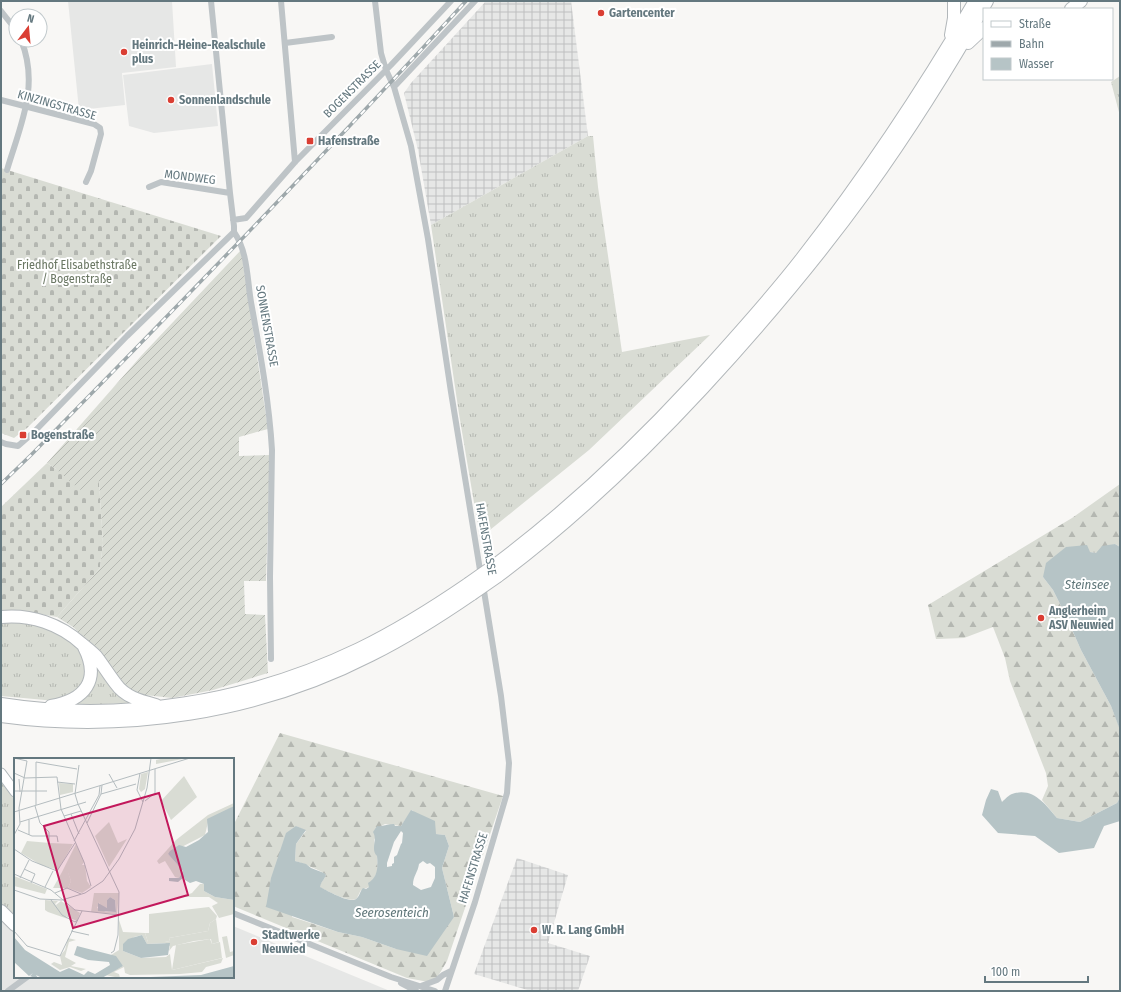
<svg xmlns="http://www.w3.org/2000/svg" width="1121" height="992" viewBox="0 0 1121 992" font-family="'Fira Sans Condensed',sans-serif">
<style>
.built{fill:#e6e7e6}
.industrial{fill:url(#industrial-grid)}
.grass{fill:url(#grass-tufts)}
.forest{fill:url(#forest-firs);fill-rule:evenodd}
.cemetery{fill:url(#cemetery-stones)}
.garden{fill:url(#garden-furrows)}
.water{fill:#b6c4c6;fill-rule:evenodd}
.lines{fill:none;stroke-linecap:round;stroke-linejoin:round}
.secondary-casing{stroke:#afb7ba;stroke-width:11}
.highway-casing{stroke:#b2b7ba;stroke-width:14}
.street{stroke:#bec4c7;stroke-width:6}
.secondary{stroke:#fff;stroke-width:9}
.highway{stroke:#fff;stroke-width:12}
.rail-casing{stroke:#9ea8ab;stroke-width:3.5}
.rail{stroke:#fff;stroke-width:2;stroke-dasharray:6;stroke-linecap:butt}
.highway-bridge-casing{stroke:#b2b7ba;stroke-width:14;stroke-linecap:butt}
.highway-bridge{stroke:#fff;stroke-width:12}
.poi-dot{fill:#da3e33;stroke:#fff;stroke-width:1.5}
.labels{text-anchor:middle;stroke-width:4;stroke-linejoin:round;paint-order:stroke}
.poi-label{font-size:12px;font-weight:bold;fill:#64787f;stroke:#fff;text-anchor:start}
.street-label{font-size:12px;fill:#64787f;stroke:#fff}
.park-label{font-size:12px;fill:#6a7763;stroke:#fff}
.water-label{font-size:13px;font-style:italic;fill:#5f7679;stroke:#fff}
.inset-road{fill:none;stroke:#b4bcbf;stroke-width:1}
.view{fill:#c2185b;fill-opacity:0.15;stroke:#c2185b;stroke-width:2}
.inset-edge{fill:none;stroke:#64787f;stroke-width:2}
</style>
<defs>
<pattern id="industrial-grid" width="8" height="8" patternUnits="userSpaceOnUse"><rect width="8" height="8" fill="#e6e7e6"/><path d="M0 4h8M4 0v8" fill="none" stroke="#bec0c0"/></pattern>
<pattern id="grass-tufts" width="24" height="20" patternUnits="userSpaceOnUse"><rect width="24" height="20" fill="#d9dcd4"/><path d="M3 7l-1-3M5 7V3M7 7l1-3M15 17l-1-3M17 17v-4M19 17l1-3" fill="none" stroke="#b4b7b1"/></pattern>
<pattern id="forest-firs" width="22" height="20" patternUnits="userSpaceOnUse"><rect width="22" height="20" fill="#d9dcd4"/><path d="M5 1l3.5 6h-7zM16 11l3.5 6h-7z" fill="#b4b7b1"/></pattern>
<pattern id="cemetery-stones" width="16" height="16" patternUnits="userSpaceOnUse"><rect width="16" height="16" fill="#d9dcd4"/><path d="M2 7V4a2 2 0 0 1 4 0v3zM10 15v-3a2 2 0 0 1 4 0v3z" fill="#b4b7b1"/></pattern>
<pattern id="garden-furrows" width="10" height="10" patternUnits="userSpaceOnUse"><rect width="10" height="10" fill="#d9dcd4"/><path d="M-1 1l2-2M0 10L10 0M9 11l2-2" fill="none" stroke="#b4b7b1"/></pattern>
</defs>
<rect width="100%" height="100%" fill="#f8f7f5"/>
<!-- built -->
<path class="built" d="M 68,1 L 172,1 L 176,67 L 122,73 L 125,105 L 79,110 Z
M 212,64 L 218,126 L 154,133 L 129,126 L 123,75 Z
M 1,919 L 15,933 L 15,977 L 233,977 L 233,926 L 390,991 L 1,991 Z"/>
<!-- industrial -->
<path class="industrial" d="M 486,1 L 571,1 L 588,136 L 431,225 L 418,150 L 404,93 L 411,83 Z
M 517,858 L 568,875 L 548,943 L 590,956 L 578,991 L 531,991 L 474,974 Z"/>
<!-- grass -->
<path class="grass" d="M 1120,76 L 1120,116 L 1111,82 Z
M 588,136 L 593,136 L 598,187 L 622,352 L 710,335 L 589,450 L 480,538 L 459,414 L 431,225 Z
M 1,621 L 18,621 L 48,627 L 79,647 L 87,672 L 79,692 L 56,701 L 1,696 Z
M 91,657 L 139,703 L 70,705 L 81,698 Z
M 1,782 L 15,800 L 15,920 L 1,906 Z"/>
<!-- forest -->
<path class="forest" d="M 1120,484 L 1120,547 L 1115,544 L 1096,553 L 1090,552 L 1043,577 L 1053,590 L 1066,616 L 1081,650 L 1111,706 L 1120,729 L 1120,797 L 1117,803 L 1080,822 L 1057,818 L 1042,800 L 1048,786 L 1046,773 L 1010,681 L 1005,658 L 993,627 L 964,638 L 936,639 L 928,605 L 1072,518 Z
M 280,733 L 503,796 L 447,961 L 434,983 L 407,978 L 233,906 L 233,826 ZM 412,810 L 436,834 L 445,835 L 449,846 L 442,868 L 454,917 L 396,949 L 362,937 L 338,932 L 292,917 L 296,826 L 306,831 L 296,844 L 295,861 C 302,863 321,870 326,875 C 324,880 321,882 319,887 C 326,890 349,903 356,899 C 358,897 359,893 361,890 L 369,887 L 378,871 L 377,856 L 374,840 L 381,826 L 385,824 L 401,826 Z"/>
<!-- cemetery -->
<path class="cemetery" d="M 1,168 L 221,236 L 27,428 L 14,438 L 1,433 Z
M 47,463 L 56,469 L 99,481 L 103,543 L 100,568 L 57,617 L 22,611 L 1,611 L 1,507 Z"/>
<!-- garden -->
<path class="garden" d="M 241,250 L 268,429 L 239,437 L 239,456 L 270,455 L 266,581 L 244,581 L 245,614 L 265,615 L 268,673 L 213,690 L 172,698 L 136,694 L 114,676 L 92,645 L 73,627 L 57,617 L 100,568 L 103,543 L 99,481 L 80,490 L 56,469 L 47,463 L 141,356 Z"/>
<!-- water -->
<path class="water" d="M 1115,544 L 1120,547 L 1120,730 L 1111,706 L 1081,650 L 1066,616 L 1053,590 L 1043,577 L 1046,563 L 1066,547 L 1087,545 L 1090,552 L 1096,553 L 1102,546 Z
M 991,789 L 998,791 L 1002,802 C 1005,799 1009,795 1012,794 C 1033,787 1045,804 1057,818 L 1080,822 L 1117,803 L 1120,797 L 1120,821 L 1104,826 L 1094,848 L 1059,853 L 1035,836 L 998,833 L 982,815 L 986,800 Z
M 411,810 L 435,821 L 436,834 L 445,835 L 449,846 L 442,868 L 454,917 L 427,956 L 396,949 L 362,937 L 338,932 L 266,907 L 271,878 L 286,833 L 296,826 L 306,830 L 296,844 L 295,861 L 306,864 L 311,868 L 324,873 L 326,875 C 324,880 321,882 320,887 C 326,890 350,904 356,899 C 360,896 360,891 363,888 L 366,889 L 369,887 L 368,883 C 378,877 378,867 377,856 C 370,849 378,840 373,832 L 377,826 C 382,827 388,824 394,824 L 395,826 L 401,826 ZM 401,831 L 403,833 L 402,843 L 401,844 L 397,855 L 394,857 L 394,863 L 392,864 L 392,866 L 387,867 L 387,863 L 394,842 ZM 423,861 L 427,864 L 430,863 L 435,867 L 435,878 L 431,887 L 421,890 L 413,885 C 413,876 418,872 419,864 Z"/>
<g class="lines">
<defs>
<path id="secondary" d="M 1,773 L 15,792"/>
<path id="highway" d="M 1071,9 L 1081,1
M 951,35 L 954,18 L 954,1
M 968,43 L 984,28
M 495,565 C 567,511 633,449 694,383 C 731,342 768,302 802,258 C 865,177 923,90 975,1
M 498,576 C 573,520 640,456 703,388 C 761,325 816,260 866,191 C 910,130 950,66 987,1
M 1,617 C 31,614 60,624 82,644 C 87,648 92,652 96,656 C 103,665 109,675 116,684 C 125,697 141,701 156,705
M 1,704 C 122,723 249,702 359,649 C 398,630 433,608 468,584
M 51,706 C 85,700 101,680 84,647
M 1,716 C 126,733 258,713 371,655 C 407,637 440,616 472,594
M 1,911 L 15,925"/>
</defs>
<!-- secondary casing -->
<use href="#secondary" class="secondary-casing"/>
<!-- highway casing -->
<use href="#highway" class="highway-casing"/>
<!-- street -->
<path class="street" d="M 211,1 L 230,193 L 234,226 L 234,232 C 248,252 247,279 251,302 C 260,352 269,400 272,450 L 270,577 L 271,659
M 281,1 L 295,162
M 375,1 L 381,53 L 386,70 L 394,87 L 411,146 L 428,239 L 451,392 L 481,576
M 1,11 L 16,30
M 285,43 L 332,37
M 394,87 L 475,1
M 1,100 L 94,124 L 100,128 L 101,134 L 91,171 L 86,182
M 7,170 C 20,126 40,86 21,40
M 149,187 L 161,182 L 230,193
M 233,220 L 246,218 L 295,162 L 391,65 L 451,1
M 1,442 L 6,444 L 18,446 L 34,432 L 127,336 L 234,232
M 233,913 L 391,977 L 435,991
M 401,983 L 416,991
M 421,986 L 437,980 L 443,975 L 451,971
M 8,991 L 27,977
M 445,991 L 475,902 L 507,793 L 509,763 L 501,696 L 483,585"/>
<!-- secondary -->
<use href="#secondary" class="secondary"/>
<!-- highway -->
<use href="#highway" class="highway"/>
<defs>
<path id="rail" d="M 1,484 L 31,455 C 178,306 324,156 466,1"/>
</defs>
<!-- rail casing -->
<use href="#rail" class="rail-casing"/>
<!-- rail -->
<use href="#rail" class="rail"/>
<defs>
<path id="highway-bridge" d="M 468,584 L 495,565
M 472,594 L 498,576"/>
</defs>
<!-- highway-bridge casing -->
<use href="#highway-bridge" class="highway-bridge-casing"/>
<!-- highway-bridge -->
<use href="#highway-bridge" class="highway-bridge"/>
</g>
<!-- markers -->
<g class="poi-dot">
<circle cx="601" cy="13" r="4"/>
<circle cx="124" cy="52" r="4"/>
<circle cx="171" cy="100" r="4"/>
<rect x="306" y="137" width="8" height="8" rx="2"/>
<rect x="19" y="431" width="8" height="8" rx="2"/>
<circle cx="1041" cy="618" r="4"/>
<circle cx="534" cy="930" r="4"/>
<circle cx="254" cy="942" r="4"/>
</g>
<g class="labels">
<!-- poi labels -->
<g class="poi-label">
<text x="609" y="17">Gartencenter</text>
<text x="132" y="49">Heinrich-Heine-Realschule<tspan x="132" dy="14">plus</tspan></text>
<text x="179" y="104">Sonnenlandschule</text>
<text x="318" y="145">Hafenstraße</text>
<text x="31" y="439">Bogenstraße</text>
<text x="1049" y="615">Anglerheim<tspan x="1049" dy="14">ASV Neuwied</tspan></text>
<text x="542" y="934">W. R. Lang GmbH</text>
<text x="262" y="939">Stadtwerke<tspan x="262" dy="14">Neuwied</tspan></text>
</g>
<!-- street labels -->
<g class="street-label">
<text transform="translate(352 89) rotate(-45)" y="4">BOGENSTRASSE</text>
<text transform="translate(57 105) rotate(16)" y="4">KINZINGSTRASSE</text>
<text transform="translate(190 177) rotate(7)" y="4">MONDWEG</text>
<text transform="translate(267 326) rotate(80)" y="4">SONNENSTRASSE</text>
<text transform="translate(486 539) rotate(80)" y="4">HAFENSTRASSE</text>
<text transform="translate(473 868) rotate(-73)" y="4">HAFENSTRASSE</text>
</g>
<!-- park labels -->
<g class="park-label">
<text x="77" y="269">Friedhof Elisabethstraße<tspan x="77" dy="14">/ Bogenstraße</tspan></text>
</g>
<!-- water labels -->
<g class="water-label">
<text x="1087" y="589">Steinsee</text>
<text x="392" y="917">Seerosenteich</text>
</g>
</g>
<!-- overview -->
<g transform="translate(14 758)">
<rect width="220" height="220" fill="#f8f7f5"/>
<path d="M 134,14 L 131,31 L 127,34 L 125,31 L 127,16 ZM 170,18 L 183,39 L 157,62 L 147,43 ZM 45,25 L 59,26 L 59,34 L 46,37 ZM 95,64 L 104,85 L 113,81 L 95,109 L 81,78 ZM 186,126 L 190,126 L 190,133 L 201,139 L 220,142 L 220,156 L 205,160 L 198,148 L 204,145 L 195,139 L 167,139 L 178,135 ZM 31,142 L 44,143 L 41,146 L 54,161 L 34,154 L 31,152 ZM 47,143 L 66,155 L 63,163 L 51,158 L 42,147 ZM 195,149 L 203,158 L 202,161 L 196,165 L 194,173 L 155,180 L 156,183 L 151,184 L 134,184 L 131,175 L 135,175 L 135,156 ZM 213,178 L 216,194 L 220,193 L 220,197 L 212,200 L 208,179 ZM 196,181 L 198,186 L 206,184 L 208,200 L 158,212 L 162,187 Z" fill="#d9dcd4"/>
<path d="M 151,0 L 174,0 L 142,6 L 142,2 ZM 220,45 L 220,48 L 194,64 L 191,77 L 154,96 L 169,113 L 165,120 L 161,119 L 151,103 L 145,106 L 143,103 L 162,82 L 194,57 ZM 80,135 L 105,135 L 103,156 L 77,154 ZM 96,139 L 101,142 L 102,154 L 92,154 L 83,150 L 86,144 L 85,148 L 93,150 L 93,142 ZM 202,161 L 205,184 L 198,186 L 197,181 L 180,183 L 159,188 L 155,193 L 156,188 L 151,185 L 133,186 L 128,177 L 120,179 L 109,193 L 127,200 L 152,199 L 156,196 L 158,212 L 209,200 L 207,205 L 192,209 L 188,214 L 166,216 L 116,217 L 111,215 L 110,209 L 100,214 L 105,216 L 106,220 L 91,217 L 109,208 L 97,197 L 105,192 L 105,162 L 109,174 L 131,175 L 134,184 L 151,184 L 156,183 L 155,180 L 194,173 L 196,165 ZM 54,180 L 62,182 L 55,184 L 51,199 L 62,205 L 57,208 L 72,211 L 67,213 L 56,209 L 46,212 L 37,206 L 40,204 L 48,207 L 46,198 L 51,192 Z" fill="#d9dcd4" fill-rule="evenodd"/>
<path d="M 13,83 L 36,85 L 59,86 L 44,112 L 27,107 L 7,95 ZM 48,114 L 54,114 L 57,123 L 54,130 L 39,130 Z" fill="#d9dcd4"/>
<path d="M 62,86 L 70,104 L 68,107 L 71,107 L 73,123 L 77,129 L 68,135 L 54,130 L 57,123 L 54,115 L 48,114 ZM 0,118 L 33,131 L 31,136 L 0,128 Z" fill="#d9dcd4"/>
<path d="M 220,48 L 220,142 L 201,139 L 190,133 L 190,126 L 182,123 L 176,125 L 171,122 L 170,119 L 164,124 L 155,123 L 155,120 L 165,120 L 169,113 L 154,96 L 156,93 L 165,87 L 172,89 L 185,82 L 194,74 L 193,61 ZM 96,139 L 101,142 L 102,154 L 84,153 L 84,145 L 93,150 L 93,142 ZM 128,177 L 133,186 L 156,185 L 154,197 L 127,200 L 109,193 L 109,186 L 114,181 ZM 0,179 L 11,192 L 46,214 L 55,210 L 70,217 L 74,213 L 81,216 L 96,207 L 95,204 L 74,202 L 60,197 L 63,188 L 102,198 L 109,208 L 88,220 L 28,220 L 22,217 L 24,220 L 21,220 L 16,218 L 19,215 L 15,218 L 0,204 ZM 220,208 L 220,220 L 111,220 L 187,217 Z" fill="#b6c4c6"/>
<path class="inset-road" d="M 0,0 L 13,3 L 5,50 L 6,66 L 0,77M 98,0 L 134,0M 65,7 L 61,36 L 64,46 L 105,134 L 104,177 L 100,193 L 97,195M 0,15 L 11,20 L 43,19 L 47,51 L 70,104 L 77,128M 126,15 L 123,32 L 129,44M 95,16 L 103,30M 5,21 L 6,34M 43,24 L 61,26M 0,33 L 33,33M 87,36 L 122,26M 131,43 L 141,35 L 141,11M 22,47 L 22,4 L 63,11M 21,48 L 26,65 L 35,74 L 35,85M 0,54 L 176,0M 57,56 L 65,76M 50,58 L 67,53M 15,62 L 15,77M 6,64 L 72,44M 73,65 L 87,36 L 88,27M 4,72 L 18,78 L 43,78 L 44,84M 60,83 L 85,37 L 86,28M 0,91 L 18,103 L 43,113 L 61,85M 10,111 L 21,116 L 17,125M 0,116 L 37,132 L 61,152 L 105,157M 6,120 L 15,102M 31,129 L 39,113M 0,132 L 26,141 L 48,142 L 71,135 L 89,123 L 105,101 L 121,71 L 133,30 L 137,0M 41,135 L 53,130 L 67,136M 37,142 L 48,157 L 61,164 L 64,162M 0,173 L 13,188 L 46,198 L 68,153M 57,173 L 75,177"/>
<path class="view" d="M 145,35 L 174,137 L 59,170 L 30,68 Z"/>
<rect width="220" height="220" class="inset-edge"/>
</g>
<!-- border -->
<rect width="1121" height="992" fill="none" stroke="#64787f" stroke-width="4"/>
<!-- legend -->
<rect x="983" y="8" width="130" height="72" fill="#ffffff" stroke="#c1c9cc"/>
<rect x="991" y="21" width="20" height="6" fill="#ffffff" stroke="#c1c9cc"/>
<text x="1019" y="28" font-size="12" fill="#64787f">Straße</text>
<rect x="991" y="41" width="20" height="6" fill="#9ea8ab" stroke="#c1c9cc"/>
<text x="1019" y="48" font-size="12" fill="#64787f">Bahn</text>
<rect x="991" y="58" width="20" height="12" fill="#b6c4c6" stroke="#c1c9cc"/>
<text x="1019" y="68" font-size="12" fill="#64787f">Wasser</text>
<!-- north arrow -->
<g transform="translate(28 28) rotate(16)"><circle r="19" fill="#ffffff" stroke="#c1c9cc"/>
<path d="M0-3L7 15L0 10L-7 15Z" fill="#da3e33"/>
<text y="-6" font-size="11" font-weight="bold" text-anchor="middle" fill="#64787f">N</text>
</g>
<!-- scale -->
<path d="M985 976v6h103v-6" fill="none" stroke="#64787f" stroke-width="2"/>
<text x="991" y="976" font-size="12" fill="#64787f" stroke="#ffffff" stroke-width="3" paint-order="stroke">100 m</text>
</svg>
